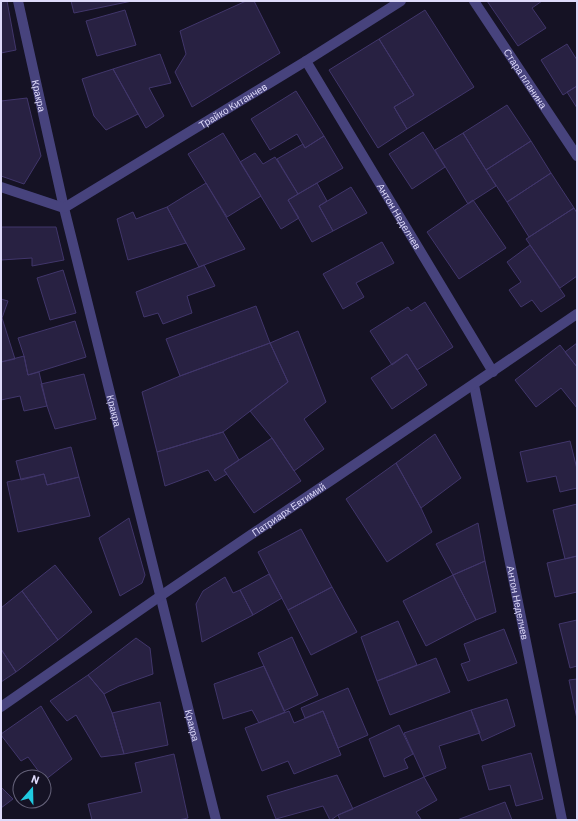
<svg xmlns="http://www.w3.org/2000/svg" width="578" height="821" viewBox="0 0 578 821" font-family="Barlow,sans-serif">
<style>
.building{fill:#282142;stroke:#41366b}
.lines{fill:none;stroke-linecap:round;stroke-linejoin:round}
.street{stroke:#47437d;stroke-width:10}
.labels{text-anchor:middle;stroke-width:4;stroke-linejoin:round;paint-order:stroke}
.street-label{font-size:10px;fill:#dedafa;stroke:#151224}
</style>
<rect width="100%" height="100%" fill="#151224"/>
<!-- building -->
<path class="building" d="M 1,1 L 7,1 L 16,50 L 1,53 Z
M 71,1 L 132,1 L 74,13 Z
M 246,1 L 254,1 L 280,53 L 192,107 L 175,72 L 186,54 L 180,31 Z
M 487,1 L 542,1 L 532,8 L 546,28 L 518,46 Z
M 125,10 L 136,45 L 97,56 L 86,21 Z
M 425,10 L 474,87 L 407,129 L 394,107 L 414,95 L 379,39 Z
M 379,39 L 414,95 L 394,107 L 407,129 L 378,148 L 329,70 Z
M 567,44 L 577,60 L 577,86 L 563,95 L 541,60 Z
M 160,54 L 171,83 L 149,88 L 164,116 L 146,128 L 113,69 Z
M 113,69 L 138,114 L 106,130 L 94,116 L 82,79 Z
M 577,86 L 577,108 L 567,92 Z
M 296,91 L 324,136 L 305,148 L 297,134 L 270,150 L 251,119 Z
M 27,98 L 41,156 L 24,184 L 1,176 L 1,101 Z
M 507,105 L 531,141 L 486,170 L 463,133 Z
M 423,132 L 445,167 L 412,189 L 389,154 Z
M 223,133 L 261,196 L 227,217 L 188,154 Z
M 463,133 L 496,186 L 468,204 L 435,150 Z
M 324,136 L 343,168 L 298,194 L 277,159 L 303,144 L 305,148 Z
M 531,141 L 551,173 L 507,202 L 486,170 Z
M 255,153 L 263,164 L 275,157 L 298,194 L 288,200 L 299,218 L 281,229 L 240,162 Z
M 551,173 L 574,208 L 529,237 L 507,202 Z
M 206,183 L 245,249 L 199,267 L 167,207 Z
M 317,183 L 327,201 L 319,206 L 333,231 L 312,242 L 288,200 Z
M 351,187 L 367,213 L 333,231 L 319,206 Z
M 473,200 L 506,248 L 459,279 L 427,232 Z
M 167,207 L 186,243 L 128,260 L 117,219 L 133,212 L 136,219 Z
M 574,208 L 577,213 L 577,276 L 560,288 L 526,239 Z
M 1,227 L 56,227 L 64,260 L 32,266 L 32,258 L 1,260 Z
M 382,242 L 394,263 L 356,283 L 364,297 L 343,309 L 323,274 Z
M 530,245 L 565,296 L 541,312 L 532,300 L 521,307 L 509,290 L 521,282 L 507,262 Z
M 204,265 L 215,286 L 187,296 L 192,313 L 163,324 L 158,313 L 144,317 L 136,292 Z
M 63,270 L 76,313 L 50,320 L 37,278 Z
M 1,299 L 8,301 L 2,318 L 15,359 L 1,362 Z
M 425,302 L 453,347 L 417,370 L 407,354 L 392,365 L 370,331 L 408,307 L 411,311 Z
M 256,306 L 270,343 L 180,376 L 166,339 Z
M 75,321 L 86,357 L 28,375 L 24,356 L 18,338 Z
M 298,331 L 326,402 L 304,419 L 324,449 L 294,471 L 272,438 L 250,411 L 288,382 L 270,343 Z
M 270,343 L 288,382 L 223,432 L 157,452 L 142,392 L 180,376 Z
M 577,343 L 577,367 L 565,352 Z
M 560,345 L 577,367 L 577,408 L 561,388 L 536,407 L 515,380 Z
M 407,354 L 427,385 L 392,409 L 371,378 Z
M 24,356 L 28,375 L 39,372 L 47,406 L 24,411 L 20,396 L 1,400 L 1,362 Z
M 84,374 L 96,419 L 55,429 L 47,406 L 41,384 Z
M 223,432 L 239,460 L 224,470 L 227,474 L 215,481 L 208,470 L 165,486 L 157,452 Z
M 435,434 L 461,478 L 421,508 L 396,463 Z
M 272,438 L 301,481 L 254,513 L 224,470 Z
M 570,441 L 577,469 L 577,488 L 560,492 L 556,476 L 527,482 L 520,452 Z
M 71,447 L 79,477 L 47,485 L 44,474 L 21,480 L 16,461 Z
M 396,463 L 421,508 L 432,532 L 387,562 L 346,499 Z
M 44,474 L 47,485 L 79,477 L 90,516 L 18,532 L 7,482 Z
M 577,504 L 577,556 L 565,559 L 553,510 Z
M 129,518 L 145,575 L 142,583 L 120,596 L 99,538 Z
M 478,523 L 485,561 L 453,575 L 436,544 Z
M 301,529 L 332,587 L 288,610 L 258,552 Z
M 577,556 L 577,592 L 555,597 L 547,563 Z
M 485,561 L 496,612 L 476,620 L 453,575 Z
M 55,565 L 92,612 L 58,640 L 22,591 Z
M 269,574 L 282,598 L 253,615 L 240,590 Z
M 453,575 L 476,620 L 426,646 L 403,601 Z
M 225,577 L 233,593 L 240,590 L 253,615 L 202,642 L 196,604 L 203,591 Z
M 332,587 L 357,632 L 311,655 L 288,610 Z
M 22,591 L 58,640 L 16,672 L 1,649 L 1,608 Z
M 577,620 L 577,666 L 570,668 L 559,624 Z
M 398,621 L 417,665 L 377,681 L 361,637 Z
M 504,629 L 517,663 L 468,681 L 461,664 L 470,661 L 464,644 Z
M 292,637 L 318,695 L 284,711 L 258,653 Z
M 136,638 L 150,648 L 153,674 L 119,686 L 104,694 L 88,675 Z
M 1,649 L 16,672 L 1,682 Z
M 436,658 L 450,692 L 390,715 L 377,681 Z
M 264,666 L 285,712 L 259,723 L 252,710 L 223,719 L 214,684 Z
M 88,675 L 104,694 L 112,713 L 124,754 L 101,757 L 76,715 L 67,721 L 50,701 Z
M 577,679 L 577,719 L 569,680 Z
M 348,688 L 368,735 L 338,748 L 323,711 L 305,718 L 301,708 Z
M 507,699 L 515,726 L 482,741 L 471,710 Z
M 160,702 L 168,745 L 124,754 L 112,713 Z
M 41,706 L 72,759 L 45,780 L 28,757 L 21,761 L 1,735 L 1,734 Z
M 471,710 L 480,733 L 439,746 L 446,768 L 424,777 L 404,733 Z
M 289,711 L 294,723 L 323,711 L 341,755 L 294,774 L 288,761 L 262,771 L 245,728 Z
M 399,725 L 413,754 L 404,759 L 408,768 L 384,777 L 369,739 Z
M 531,753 L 543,799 L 516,806 L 510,785 L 489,790 L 482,766 Z
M 174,754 L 188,818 L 178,820 L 92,820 L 88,804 L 142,792 L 135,763 Z
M 337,775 L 353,809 L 338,815 L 331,820 L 330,820 L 323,806 L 276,819 L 267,796 Z
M 424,777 L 437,800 L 416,812 L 421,819 L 419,820 L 340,820 L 338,815 Z
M 1,787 L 13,799 L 1,808 Z
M 505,802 L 512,820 L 457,820 Z"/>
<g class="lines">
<!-- street -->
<g class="street">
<path id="s1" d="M 18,1 L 64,208 L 216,820"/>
<path id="s2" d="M 474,1 L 577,156"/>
<path id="s3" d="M 306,61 L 493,372"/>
<path id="s4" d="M 1,187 L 64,208 L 306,61 L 401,1"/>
<path id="s5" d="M 474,385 L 562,820"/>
<path id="s6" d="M 1,707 L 159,597 L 577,314"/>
</g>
</g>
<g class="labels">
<!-- street labels -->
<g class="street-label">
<text dy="4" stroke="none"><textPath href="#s2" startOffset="93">Стара планина</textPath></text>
<text dy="4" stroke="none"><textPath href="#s1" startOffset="97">Кракра</textPath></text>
<text dy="4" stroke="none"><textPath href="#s4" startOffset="264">Трайко Китанчев</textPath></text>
<text dy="4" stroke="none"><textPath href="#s3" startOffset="181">Антон Неделчев</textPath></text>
<text dy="4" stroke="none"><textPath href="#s1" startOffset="421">Кракра</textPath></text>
<text dy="4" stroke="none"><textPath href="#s6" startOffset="349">Патриарх Евтимий</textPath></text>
<text dy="4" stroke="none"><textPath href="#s5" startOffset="222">Антон Неделчев</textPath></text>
<text dy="4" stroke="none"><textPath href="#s1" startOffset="745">Кракра</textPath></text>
</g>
</g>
<!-- border -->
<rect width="578" height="821" fill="none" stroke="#dedafa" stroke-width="4"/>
<!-- north arrow -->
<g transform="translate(32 789) rotate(20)"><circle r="19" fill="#151224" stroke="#65627a"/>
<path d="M0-3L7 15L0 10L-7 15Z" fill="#20cae0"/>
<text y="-6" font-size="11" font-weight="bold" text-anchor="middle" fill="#dedafa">N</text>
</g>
</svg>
